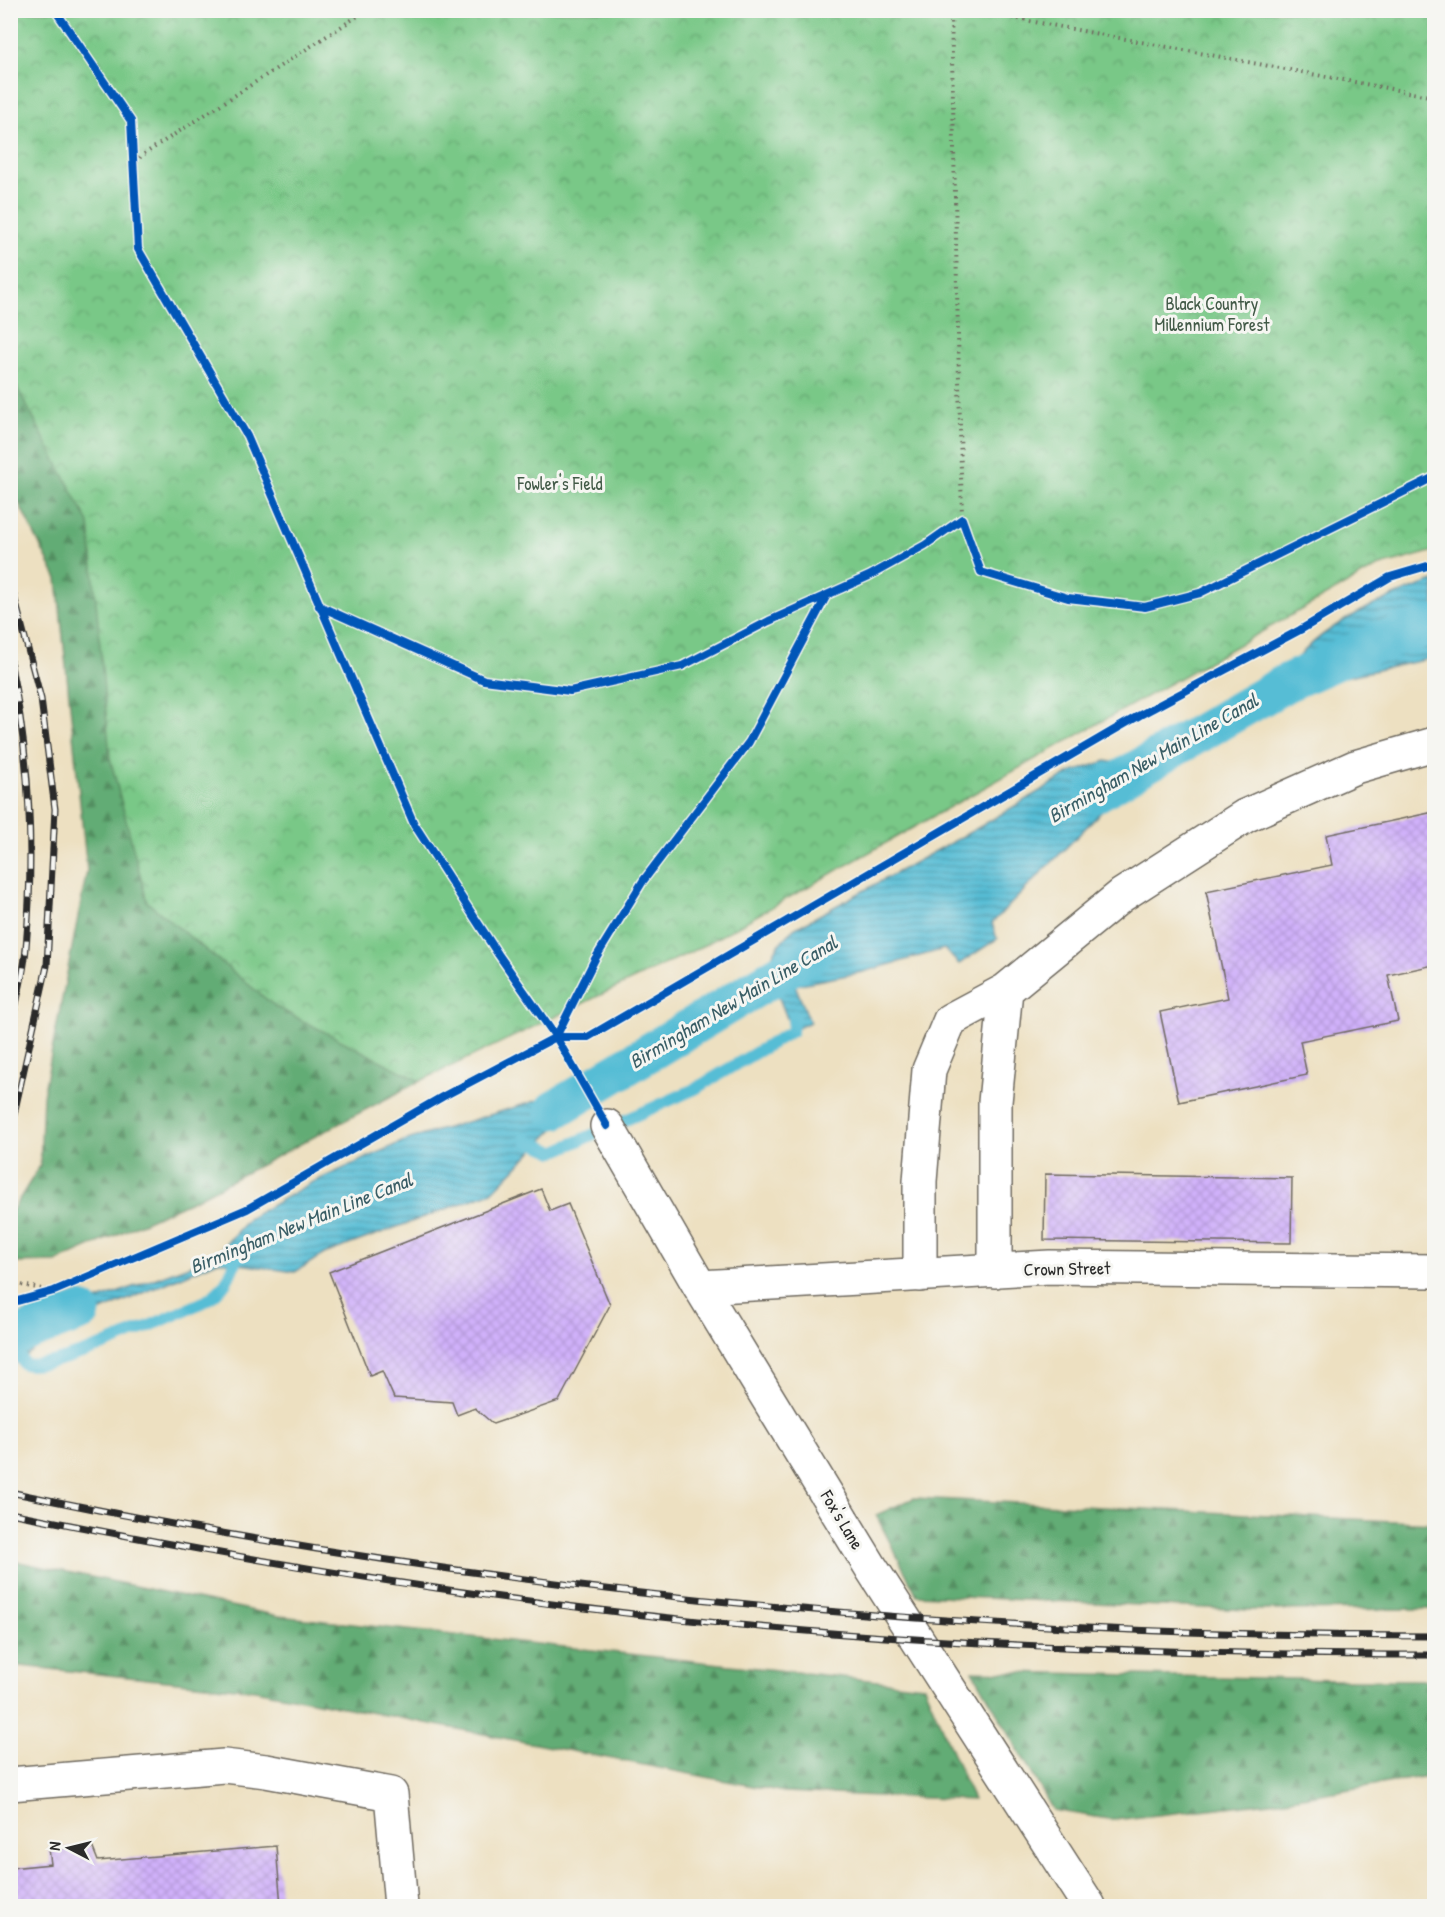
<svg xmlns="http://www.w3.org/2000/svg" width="1445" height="1917" viewBox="0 0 1445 1917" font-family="'Patrick Hand',sans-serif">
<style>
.forest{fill:url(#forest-firs);stroke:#466c50;stroke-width:1.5}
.park{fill:url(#park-crowns);stroke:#527a59;stroke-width:1.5}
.water{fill:url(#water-rules);stroke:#417480;stroke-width:1.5}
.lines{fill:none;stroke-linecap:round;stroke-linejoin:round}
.stream{stroke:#57bdd5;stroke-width:12}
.canal{stroke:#57bdd5;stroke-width:39}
.building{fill:url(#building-cross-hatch)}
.minor-casing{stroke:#6f6a60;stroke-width:36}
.path{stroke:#6f6a60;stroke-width:4;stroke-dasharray:1.5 4.5;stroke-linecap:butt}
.minor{stroke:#fff;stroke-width:33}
.rail-casing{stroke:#2b2b2b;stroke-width:7}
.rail{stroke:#f6f6f2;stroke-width:4.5;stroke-dasharray:14;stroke-linecap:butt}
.cycleway-casing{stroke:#f6f6f2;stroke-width:11}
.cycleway{stroke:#0057b8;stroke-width:8}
.labels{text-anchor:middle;stroke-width:6;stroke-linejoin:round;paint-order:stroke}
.park-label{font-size:18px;fill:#425a47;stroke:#f6f6f2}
.street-label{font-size:18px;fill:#2b2b2b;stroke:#f6f6f2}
.water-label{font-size:20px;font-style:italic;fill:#3a5e66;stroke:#f6f6f2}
</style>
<defs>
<pattern id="forest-firs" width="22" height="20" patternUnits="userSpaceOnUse" patternTransform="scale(1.5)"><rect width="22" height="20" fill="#62ac74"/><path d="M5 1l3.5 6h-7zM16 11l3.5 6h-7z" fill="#518c5f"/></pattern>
<pattern id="park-crowns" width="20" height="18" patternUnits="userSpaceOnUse" patternTransform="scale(1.5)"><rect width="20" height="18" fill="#79c887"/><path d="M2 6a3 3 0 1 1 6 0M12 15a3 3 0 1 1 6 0" fill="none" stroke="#63a36f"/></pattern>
<pattern id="water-rules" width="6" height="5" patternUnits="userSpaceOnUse" patternTransform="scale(1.5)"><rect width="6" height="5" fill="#57bdd5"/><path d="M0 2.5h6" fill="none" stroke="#489aad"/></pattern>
<pattern id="building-cross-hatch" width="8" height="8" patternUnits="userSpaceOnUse" patternTransform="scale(1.5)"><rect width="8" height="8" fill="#d0b1fa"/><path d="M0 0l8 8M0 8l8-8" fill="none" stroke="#b398d6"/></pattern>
</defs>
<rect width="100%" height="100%" fill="#f6f6f2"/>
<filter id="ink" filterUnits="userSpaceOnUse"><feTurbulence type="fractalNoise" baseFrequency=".0167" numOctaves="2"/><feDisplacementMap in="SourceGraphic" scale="12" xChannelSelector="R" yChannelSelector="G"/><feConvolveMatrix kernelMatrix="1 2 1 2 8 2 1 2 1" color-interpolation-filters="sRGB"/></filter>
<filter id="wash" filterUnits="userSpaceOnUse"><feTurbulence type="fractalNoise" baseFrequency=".008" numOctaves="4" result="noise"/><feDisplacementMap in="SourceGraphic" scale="24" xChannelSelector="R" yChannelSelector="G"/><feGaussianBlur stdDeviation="1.35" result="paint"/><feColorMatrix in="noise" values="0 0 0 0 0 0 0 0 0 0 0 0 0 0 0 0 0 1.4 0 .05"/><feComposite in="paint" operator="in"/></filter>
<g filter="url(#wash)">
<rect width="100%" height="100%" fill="#ede0c1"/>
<!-- forest -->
<path class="forest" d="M 19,10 L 515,1035 L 420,1081 L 198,1198 L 56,1262 L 11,1263 L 10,1214 L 40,1166 L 43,1096 L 87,871 L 57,579 L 11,488 L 10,11 Z
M 914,1498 L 1434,1523 L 1434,1609 L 1250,1610 L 917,1595 L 876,1515 Z
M 10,1560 L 279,1616 L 924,1686 L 973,1800 L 784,1792 L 255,1690 L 11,1665 Z
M 973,1671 L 1335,1680 L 1434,1680 L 1434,1775 L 1279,1801 L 1114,1820 L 1053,1810 Z"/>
<!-- park -->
<path class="park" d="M 10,11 L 1434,11 L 1434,551 L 1377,567 L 699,948 L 420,1081 L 276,1007 L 147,902 L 110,758 L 89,523 L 11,376 Z"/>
<!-- water -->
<path class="water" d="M 1434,581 L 1434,658 L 1335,679 L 1286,683 C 1297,632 1390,596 1434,581 Z
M 1106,761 L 1140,768 L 1108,805 L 992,923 L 997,939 L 959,964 L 944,949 L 863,972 L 795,985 L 810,1022 L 792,1031 L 774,985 L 767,979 C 767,959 779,941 794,929 L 983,825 L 1070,773 Z
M 601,1081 L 492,1192 L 324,1254 L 295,1272 L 218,1261 L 45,1335 L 33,1350 L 17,1362 L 36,1318 L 56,1316 L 215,1256 L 249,1218 L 311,1183 L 404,1141 Z"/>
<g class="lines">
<!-- stream -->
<path class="stream" d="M 525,1139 L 554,1152 L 695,1089 L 792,1031 L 794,1015
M 10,1339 L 24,1364 C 56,1372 170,1316 206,1301 C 229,1286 230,1274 240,1250"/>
<!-- canal -->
<path class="canal" d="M 1093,795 L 1286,683 L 1378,642 L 1434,625
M 554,1110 L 812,954
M 10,1338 L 81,1312"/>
</g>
<g id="blocks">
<!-- building -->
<path class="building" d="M 1434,812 L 1434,965 L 1388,975 L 1398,1021 L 1300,1041 L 1307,1075 L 1179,1102 L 1160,1012 L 1228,998 L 1206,891 L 1332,865 L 1326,835 Z
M 1045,1174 L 1292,1178 L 1291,1243 L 1044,1240 Z
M 541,1189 L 550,1211 L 568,1204 L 610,1305 L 559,1401 L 493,1424 L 475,1408 L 457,1415 L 452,1402 L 394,1398 L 382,1371 L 370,1376 L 329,1272 Z
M 92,1846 L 98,1861 L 276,1846 L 281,1906 L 10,1906 L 10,1868 L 51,1864 L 49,1849 Z"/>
</g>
</g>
<g filter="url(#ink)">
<use href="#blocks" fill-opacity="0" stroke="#6f6a60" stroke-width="1.5"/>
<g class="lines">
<defs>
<path id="minor" d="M 607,1126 L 700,1287 L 872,1569 L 1089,1906
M 995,1271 L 995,1102 L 1006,990
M 920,1275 L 920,1181 L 929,1070 L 950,1020 L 1006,990 L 1122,895 L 1245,816 L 1355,767 L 1434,744
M 700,1287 L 1050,1267 L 1434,1271
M 10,1784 L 224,1766 L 266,1771 L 391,1794 L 401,1906"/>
</defs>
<!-- minor casing -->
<use href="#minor" class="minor-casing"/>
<!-- path -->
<path class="path" d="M 951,10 L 962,519
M 971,10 L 1434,97
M 133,168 L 141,156 L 367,10
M 10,1283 L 54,1291"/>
<!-- minor -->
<use href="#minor" class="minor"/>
<defs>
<path id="rail" d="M 10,581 L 41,699 L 55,809 L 47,966 L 10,1132
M 10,661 C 30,755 34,854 26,948 C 24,975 16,1003 10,1029
M 10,1492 C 479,1591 956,1636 1434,1636
M 10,1513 C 286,1569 564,1613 844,1634 C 1040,1649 1238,1655 1434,1655"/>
</defs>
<!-- rail casing -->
<use href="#rail" class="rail-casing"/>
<!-- rail -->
<use href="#rail" class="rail"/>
<defs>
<path id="cycleway" d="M 55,10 L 131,121 L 138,249 L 247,436 L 414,824 L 498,954 L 556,1037 L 607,1126
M 319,606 L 484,680 L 570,691 L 682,666 L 769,621 L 869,576 L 925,545 L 962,519 L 981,572 L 1068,598 L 1145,607 L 1200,593 L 1434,477
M 556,1037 L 595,959 L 643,881 L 749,742 L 827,595
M 10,1303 L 54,1291 L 247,1209 L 442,1097 L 556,1037 L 588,1037 L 1140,715 L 1300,630 L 1390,577 L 1434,564"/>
</defs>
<!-- cycleway casing -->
<use href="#cycleway" class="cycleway-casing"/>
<!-- cycleway -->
<use href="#cycleway" class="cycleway"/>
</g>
</g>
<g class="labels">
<!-- park labels -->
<g class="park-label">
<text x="1212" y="310">Black Country<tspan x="1212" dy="21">Millennium Forest</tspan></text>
<text x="560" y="490">Fowler's Field</text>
</g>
<!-- street labels -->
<g class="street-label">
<text transform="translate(1067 1269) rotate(-1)" y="6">Crown Street</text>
<text transform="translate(842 1520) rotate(59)" y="6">Fox's Lane</text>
</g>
<!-- water labels -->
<g class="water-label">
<text transform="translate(1153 758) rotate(-30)" y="7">Birmingham New Main Line Canal</text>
<text transform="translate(733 1002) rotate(-31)" y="7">Birmingham New Main Line Canal</text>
<text transform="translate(301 1223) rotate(-22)" y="7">Birmingham New Main Line Canal</text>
</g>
</g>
<!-- margin -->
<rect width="1445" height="1917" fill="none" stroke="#f6f6f2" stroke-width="36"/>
<!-- north arrow -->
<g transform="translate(69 1848) rotate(277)" stroke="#f6f6f2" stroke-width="4.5" paint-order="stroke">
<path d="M0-4.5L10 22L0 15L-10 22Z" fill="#2b2b2b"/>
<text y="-9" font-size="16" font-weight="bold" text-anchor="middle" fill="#2b2b2b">N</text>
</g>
</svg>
